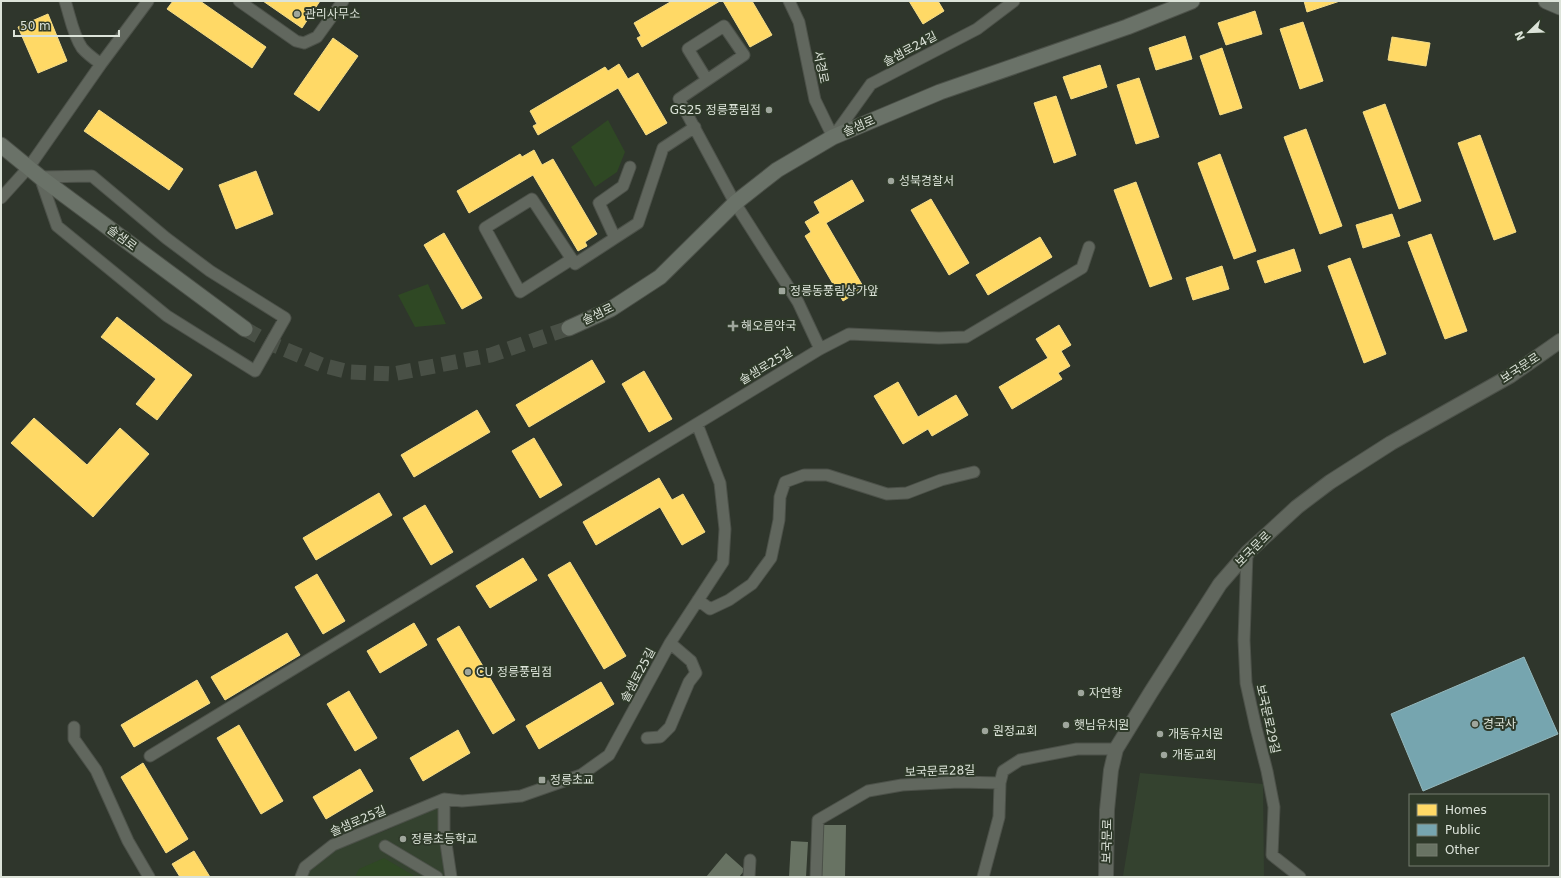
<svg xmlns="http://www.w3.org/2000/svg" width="1561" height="878" viewBox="0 0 1561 878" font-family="'DejaVu Sans','Noto Sans KR',sans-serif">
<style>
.built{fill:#34422f}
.green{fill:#2f4824}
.homes{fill:#ffd966;stroke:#f4dc88}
.public{fill:#76a5af;stroke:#95b8bc}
.building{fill:#687363}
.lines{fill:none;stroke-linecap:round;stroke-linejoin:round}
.secondary-tunnel{stroke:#495046;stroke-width:15;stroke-dasharray:15 8;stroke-linecap:butt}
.minor-casing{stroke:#4c5149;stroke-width:13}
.tertiary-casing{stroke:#4c5149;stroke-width:16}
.secondary-casing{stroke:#4c5149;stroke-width:17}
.minor{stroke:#61675e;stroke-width:11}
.tertiary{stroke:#61675e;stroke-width:14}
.secondary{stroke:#6a7268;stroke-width:15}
.poi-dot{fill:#9fa69c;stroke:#2e3929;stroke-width:1.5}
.labels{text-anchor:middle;stroke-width:4;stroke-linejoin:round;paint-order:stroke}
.poi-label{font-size:12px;fill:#dce3d9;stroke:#2e3929;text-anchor:start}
.street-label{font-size:12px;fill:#dce3d9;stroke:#2e3929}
</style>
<rect width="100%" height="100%" fill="#2f362c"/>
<!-- built -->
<path class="built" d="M 1140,773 L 1263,784 L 1264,877 L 1123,876 Z
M 439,806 L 448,877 L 305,877 L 307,870 L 337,849 L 387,830 Z"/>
<!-- green -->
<path class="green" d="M 608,120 L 625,152 L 617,172 L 595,187 L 571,147 Z
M 428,284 L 446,324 L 415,327 L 398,295 Z
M 384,858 L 416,877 L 355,877 L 359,869 Z"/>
<!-- homes -->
<path class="homes" d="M 173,1 L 200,1 L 266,47 L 252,68 L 167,9 Z
M 263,1 L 320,1 L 302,28 Z
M 672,1 L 720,1 L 642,47 L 637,38 L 641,36 L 634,23 Z
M 723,1 L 752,1 L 772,35 L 750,47 Z
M 909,1 L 938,1 L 944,11 L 923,24 Z
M 1304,1 L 1340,1 L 1307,12 Z
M 1255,11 L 1262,34 L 1226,45 L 1218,23 Z
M 48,14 L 67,61 L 38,73 L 18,27 Z
M 1303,22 L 1323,81 L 1300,89 L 1280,29 Z
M 1185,36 L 1192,59 L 1156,70 L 1149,48 Z
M 1392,37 L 1430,43 L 1426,66 L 1388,60 Z
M 333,38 L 358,56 L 319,111 L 294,94 Z
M 1222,48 L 1242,108 L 1220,115 L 1200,56 Z
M 619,64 L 628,79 L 638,73 L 667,123 L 646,135 L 618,88 L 538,135 L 533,126 L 537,124 L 530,111 L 605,67 L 608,71 Z
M 1100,65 L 1107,87 L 1071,99 L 1063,77 Z
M 1139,78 L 1159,137 L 1136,144 L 1117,85 Z
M 1056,96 L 1076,155 L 1054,163 L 1034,103 Z
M 1385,104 L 1421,201 L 1399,209 L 1363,112 Z
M 99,110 L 183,169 L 169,190 L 84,131 Z
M 1306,129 L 1342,226 L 1320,234 L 1284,137 Z
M 1480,135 L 1516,232 L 1494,240 L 1458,143 Z
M 534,150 L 542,165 L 553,159 L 597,234 L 585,242 L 587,246 L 578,251 L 533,175 L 469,213 L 457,191 L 520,154 L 522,157 Z
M 1220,154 L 1256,251 L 1234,259 L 1198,163 Z
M 256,171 L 273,214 L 236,229 L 219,185 Z
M 852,180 L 864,201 L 826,223 L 864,288 L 843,301 L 805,236 L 811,232 L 805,222 L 820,213 L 814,202 Z
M 1136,182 L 1172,279 L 1150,287 L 1114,190 Z
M 931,199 L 969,263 L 949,275 L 911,210 Z
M 1392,214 L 1400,236 L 1363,248 L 1356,225 Z
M 444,233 L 482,298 L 462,309 L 424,245 Z
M 1431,234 L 1467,331 L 1445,339 L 1408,242 Z
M 1040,237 L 1052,257 L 988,295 L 976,275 Z
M 1294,249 L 1301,271 L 1265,283 L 1257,261 Z
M 1350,258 L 1386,354 L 1364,363 L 1328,266 Z
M 1222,266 L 1229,289 L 1193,300 L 1186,278 Z
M 117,317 L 192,375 L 157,420 L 136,404 L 156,379 L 101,337 Z
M 1059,325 L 1071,345 L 1061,351 L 1070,366 L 1058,373 L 1062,379 L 1012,409 L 999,387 L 1048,358 L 1036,339 Z
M 592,360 L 605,382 L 529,427 L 516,405 Z
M 644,371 L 672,419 L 649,432 L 622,384 Z
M 898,382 L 918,417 L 956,395 L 968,415 L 932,436 L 928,429 L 903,444 L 874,396 Z
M 477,410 L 490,432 L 414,477 L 401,455 Z
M 34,418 L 87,465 L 120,428 L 149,454 L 93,517 L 11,443 Z
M 534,438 L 562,485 L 540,498 L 512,451 Z
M 659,478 L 672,500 L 683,494 L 705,532 L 682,545 L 660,507 L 596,545 L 583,522 Z
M 379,493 L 392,515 L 316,560 L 303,538 Z
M 425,505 L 453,552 L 431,565 L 403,518 Z
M 523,558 L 537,580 L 490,608 L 476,586 Z
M 570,562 L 626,656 L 604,669 L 548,575 Z
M 317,574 L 345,621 L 323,634 L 295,587 Z
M 414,623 L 427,645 L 380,673 L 367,651 Z
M 459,626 L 515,720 L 493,734 L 437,639 Z
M 287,633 L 300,655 L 225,700 L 211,677 Z
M 197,680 L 210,703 L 134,747 L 121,725 Z
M 601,682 L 614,704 L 539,749 L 526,726 Z
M 349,691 L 377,738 L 355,751 L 327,704 Z
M 239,725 L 283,801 L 261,814 L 217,738 Z
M 458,730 L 470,753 L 423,781 L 410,758 Z
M 143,763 L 188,839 L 166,853 L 121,777 Z
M 360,769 L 373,791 L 326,819 L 313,797 Z
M 194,851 L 210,877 L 180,877 L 172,864 Z"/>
<!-- public -->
<path class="public" d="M 1524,657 L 1558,734 L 1423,791 L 1391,714 Z"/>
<!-- building -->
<path class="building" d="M 823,825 L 846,825 L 845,877 L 822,877 Z
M 791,841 L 808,842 L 806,877 L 789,877 Z
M 726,853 L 745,870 L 739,877 L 706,877 Z"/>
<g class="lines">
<!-- secondary-tunnel -->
<path class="secondary-tunnel" d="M 245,329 L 272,344 L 322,365 L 349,372 L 393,374 L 491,355 L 569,328"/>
<defs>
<path id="minor" d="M 65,1 C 70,16 73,35 82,48 C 87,54 94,59 101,64
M 239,1 L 296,41 L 304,43 L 317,37 L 343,1
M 789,1 L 799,22 L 815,100 L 833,137 L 871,84 L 977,29 L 1014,1
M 707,80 L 688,49 L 724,26 L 744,55 L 679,99 L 735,203 L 798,302 L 820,349
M 92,176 L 166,238 L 210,271 L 285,318 L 255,371 L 167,316 L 57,226 L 40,177 Z
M 1,198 L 29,167 L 101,64 L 148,1
M 615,238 L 599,203 L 623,186 L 630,167
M 572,259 L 520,292 L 485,228 L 532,199 L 575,264 L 638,223 L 663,148 L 695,127
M 1247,553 L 1244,640 L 1246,683 L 1256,728 L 1267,771 L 1274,807 L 1272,855 L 1300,877
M 698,600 L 710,609 L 729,600 L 752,584 L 771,558 L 779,520 L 780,497 L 785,482 L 804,475 L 827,475 L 887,494 L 907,493 L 941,480 L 974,472
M 74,727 L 74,739 L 96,770 L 128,841 L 149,877
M 647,738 L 660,737 L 670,727 L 689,682 L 696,673 L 691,661 L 670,643
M 150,756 L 820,349 L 849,334 L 939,338 L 966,337 L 1082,268 L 1089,247
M 444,799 L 444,830 L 451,877
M 385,846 L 437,877
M 301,877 L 305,867 L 333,845 L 444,799 L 462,801 L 521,796 L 581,775 L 609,755 L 670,643 L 723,562 L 725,529 L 720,483 L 697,424
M 749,877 L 750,860
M 816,877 L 818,820 L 868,791 L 902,785 L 959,782 L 1000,783
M 983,877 L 999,817 L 1000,783 L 1003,771 L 1020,760 L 1077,749 L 1116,749"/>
<path id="tertiary" d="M 1106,877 L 1107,810 L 1111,770 L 1116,749 L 1151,692 L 1220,584 L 1247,553 L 1297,507 L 1330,482 L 1391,443 L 1510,376 L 1560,341"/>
<path id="secondary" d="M 1546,1 L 1560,7
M 1,145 L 40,177 L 245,329
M 569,328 L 611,309 L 660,277 L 735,203 L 777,170 L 833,137 L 940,92 L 1127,27 L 1192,1"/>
</defs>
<!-- minor casing -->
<use href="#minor" class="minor-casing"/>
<!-- tertiary casing -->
<use href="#tertiary" class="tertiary-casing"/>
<!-- secondary casing -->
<use href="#secondary" class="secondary-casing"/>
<!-- minor -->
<use href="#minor" class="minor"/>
<!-- tertiary -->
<use href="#tertiary" class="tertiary"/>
<!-- secondary -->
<use href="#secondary" class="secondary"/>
</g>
<!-- markers -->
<g class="poi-dot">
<circle cx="297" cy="14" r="4"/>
<circle cx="769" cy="110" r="4"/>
<circle cx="891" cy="181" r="4"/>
<rect x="778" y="287" width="8" height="8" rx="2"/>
<path d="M731 320h4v4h4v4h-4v4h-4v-4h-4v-4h4z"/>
<circle cx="468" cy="672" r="4"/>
<circle cx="1081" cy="693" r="4"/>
<circle cx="1475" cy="724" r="4"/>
<circle cx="1066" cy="725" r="4"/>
<circle cx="985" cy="731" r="4"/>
<circle cx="1160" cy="734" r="4"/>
<circle cx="1164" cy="755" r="4"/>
<rect x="538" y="776" width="8" height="8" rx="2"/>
<circle cx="403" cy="839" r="4"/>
</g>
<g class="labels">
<!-- poi labels -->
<g class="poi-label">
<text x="305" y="18">관리사무소</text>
<text x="761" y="114" text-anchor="end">GS25 정릉풍림점</text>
<text x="899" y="185">성북경찰서</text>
<text x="790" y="295">정릉동풍림상가앞</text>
<text x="741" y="330">해오름약국</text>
<text x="476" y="676">CU 정릉풍림점</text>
<text x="1089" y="697">자연향</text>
<text x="1483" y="728">경국사</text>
<text x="1074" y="729">햇님유치원</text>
<text x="993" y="735">원정교회</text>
<text x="1168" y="738">개동유치원</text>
<text x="1172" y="759">개동교회</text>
<text x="550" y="784">정릉초교</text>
<text x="411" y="843">정릉초등학교</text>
</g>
<!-- street labels -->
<g class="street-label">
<text transform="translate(910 49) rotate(-28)" y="4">솔샘로24길</text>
<text transform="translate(821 67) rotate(78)" y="4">서경로</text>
<text transform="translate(859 126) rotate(-23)" y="4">솔샘로</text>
<text transform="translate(122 238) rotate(37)" y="4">솔샘로</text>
<text transform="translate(598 314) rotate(-26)" y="4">솔샘로</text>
<text transform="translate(766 366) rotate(-31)" y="4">솔샘로25길</text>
<text transform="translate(1520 368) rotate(-33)" y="4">보국문로</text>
<text transform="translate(1253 549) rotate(-45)" y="4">보국문로</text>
<text transform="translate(638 675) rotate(-62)" y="4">솔샘로25길</text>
<text transform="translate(1268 719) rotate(77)" y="4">보국문로29길</text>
<text transform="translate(940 771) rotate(-2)" y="4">보국문로28길</text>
<text transform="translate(358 821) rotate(-23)" y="4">솔샘로25길</text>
<text transform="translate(1107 841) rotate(-89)" y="4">보국문로</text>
</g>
</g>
<!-- border -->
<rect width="1561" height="878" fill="none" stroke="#dce3d9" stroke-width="4"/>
<!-- legend -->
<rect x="1409" y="794" width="140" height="72" fill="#2e3929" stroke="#747d6f"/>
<rect x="1417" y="804" width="20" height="12" fill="#ffd966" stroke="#747d6f"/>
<text x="1445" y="814" font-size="12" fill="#dce3d9">Homes</text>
<rect x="1417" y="824" width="20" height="12" fill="#76a5af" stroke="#747d6f"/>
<text x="1445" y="834" font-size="12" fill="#dce3d9">Public</text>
<rect x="1417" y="844" width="20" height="12" fill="#687363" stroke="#747d6f"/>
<text x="1445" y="854" font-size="12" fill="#dce3d9">Other</text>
<!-- north arrow -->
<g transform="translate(1529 32) rotate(247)" stroke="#2e3929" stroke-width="3" paint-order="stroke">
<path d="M0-3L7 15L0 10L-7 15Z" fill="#dce3d9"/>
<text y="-6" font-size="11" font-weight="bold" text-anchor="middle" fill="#dce3d9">N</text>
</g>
<!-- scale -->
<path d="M14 30v6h105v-6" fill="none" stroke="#dce3d9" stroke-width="2"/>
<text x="20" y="30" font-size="12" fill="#dce3d9" stroke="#2e3929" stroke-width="3" paint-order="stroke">50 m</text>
</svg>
